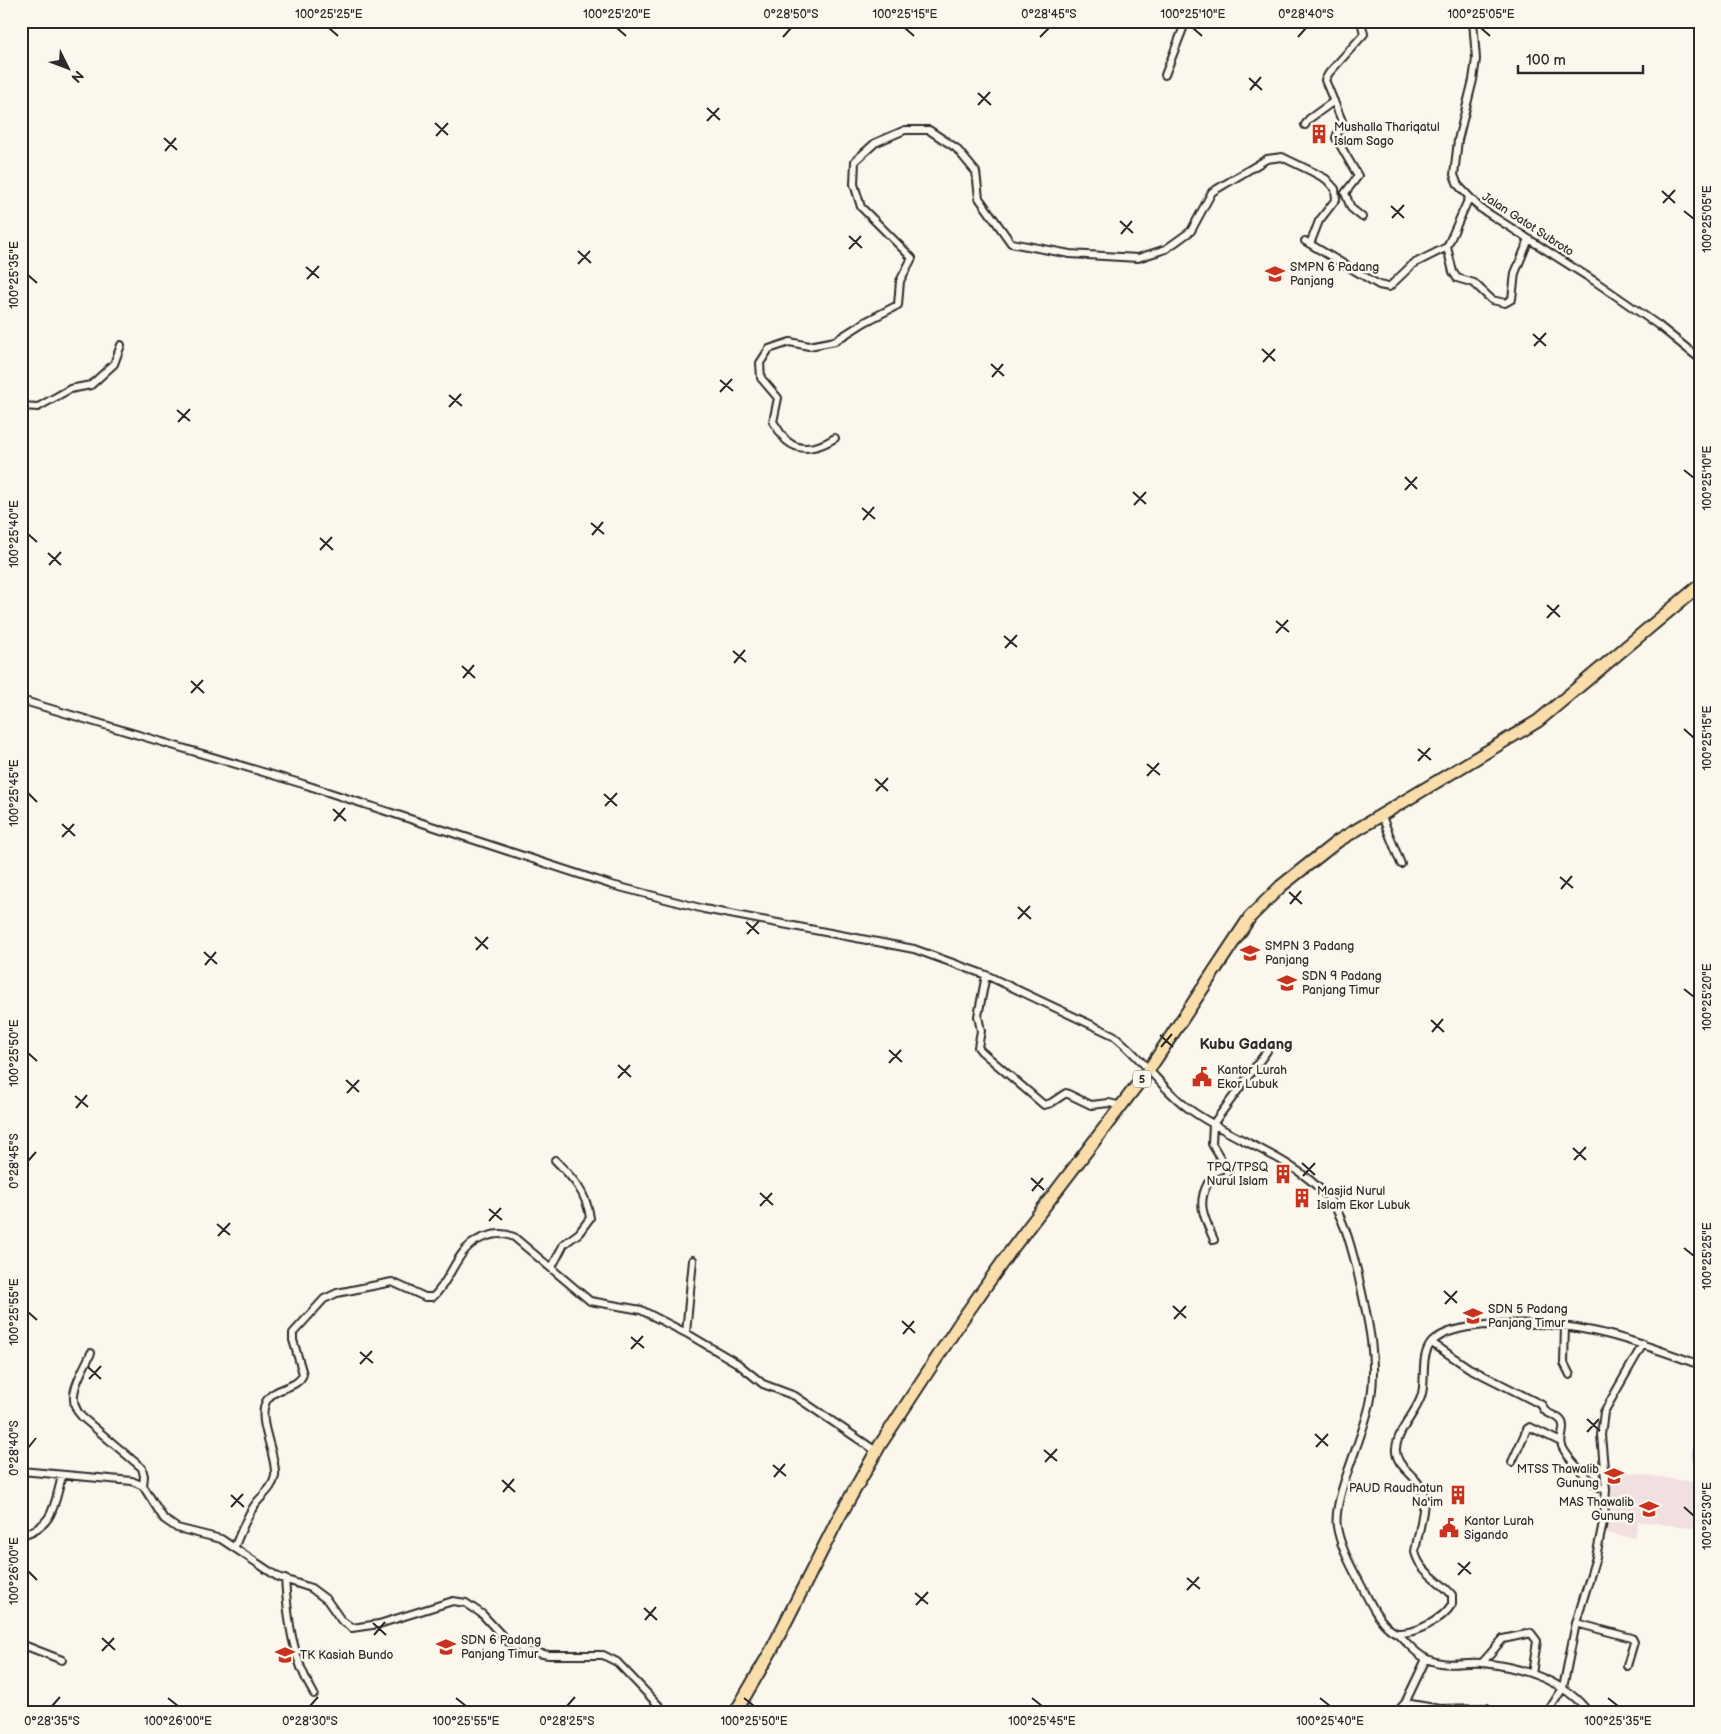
<svg xmlns="http://www.w3.org/2000/svg" width="1721" height="1734" viewBox="0 0 1721 1734" font-family="'Balsamiq Sans',sans-serif">
<style>
.built{fill:#f2e0e0}
.lines{fill:none;stroke-linecap:round;stroke-linejoin:round}
.minor-casing{stroke:#2b2b2b;stroke-width:10}
.trunk-casing{stroke:#2b2b2b;stroke-width:15}
.minor{stroke:#fbf7ec;stroke-width:6}
.trunk{stroke:#f9deab;stroke-width:11}
.ticks{fill:none;stroke:#2b2b2b;stroke-width:2}
.labels{text-anchor:middle;stroke-width:5;stroke-linejoin:round;paint-order:stroke}
.shield{fill:#fbf7ec;stroke:#696865;stroke-width:1}
.shield-label{font-size:11px;font-weight:bold;fill:#2b2b2b}
.poi-label{font-size:12px;fill:#2b2b2b;stroke:#fbf7ec;text-anchor:start}
.street-label{font-size:12px;fill:#2b2b2b;stroke:#fbf7ec}
.quarter-label{font-size:15px;font-weight:bold;fill:#2b2b2b;stroke:#fbf7ec}
.neatline{fill:none;stroke:#2b2b2b;stroke-width:2}
.ticks-label{font-size:12px;text-anchor:middle;fill:#2b2b2b}
</style>
<rect width="100%" height="100%" fill="#fbf7ec"/>
<filter id="ink" filterUnits="userSpaceOnUse"><feTurbulence type="fractalNoise" baseFrequency=".02" numOctaves="2"/><feDisplacementMap in="SourceGraphic" scale="10" xChannelSelector="R" yChannelSelector="G"/><feConvolveMatrix kernelMatrix="1 2 1 2 8 2 1 2 1" color-interpolation-filters="sRGB"/></filter>
<g filter="url(#ink)">
<!-- built -->
<path class="built" d="M 1613,1470 L 1700,1483 L 1700,1529 L 1638,1521 L 1635,1538 L 1604,1533 Z"/>
<g class="lines">
<defs>
<path id="minor" d="M 1361,21 L 1364,34 L 1329,73 L 1325,80 L 1342,121 L 1336,138 L 1358,176 L 1345,193 L 1351,208 L 1362,217
M 1473,21 L 1476,59 L 1473,80 L 1458,140 L 1454,175 L 1458,185 L 1480,208 L 1596,282 L 1658,325 L 1700,359
M 1165,75 L 1186,21
M 1305,125 L 1309,119 L 1334,101
M 1305,241 L 1379,285 L 1389,287 L 1413,264 L 1447,247 L 1469,198
M 1447,247 L 1453,272 L 1457,278 L 1474,283 L 1492,300 L 1505,303 L 1512,299 L 1515,273 L 1529,239
M 21,406 L 38,407 L 70,389 L 91,385 L 114,364 L 121,345
M 835,438 C 822,446 802,454 787,441 C 782,437 778,428 773,422 L 778,398 L 761,378 L 760,363 L 769,349 L 790,342 L 809,346 L 835,341 L 865,322 L 898,305 L 900,281 L 912,258 L 861,207 L 854,184 L 855,161 L 875,143 L 905,130 L 929,130 L 956,148 L 976,172 L 979,198 L 1011,243 L 1070,254 L 1138,258 L 1166,249 L 1191,231 L 1212,192 L 1267,159 L 1282,157 L 1313,172 L 1326,179 L 1335,189 L 1336,199 L 1319,221 L 1310,244
M 21,700 L 303,784 L 612,885 L 704,909 L 914,949 L 986,975 L 1113,1035 C 1142,1057 1162,1090 1192,1111 C 1235,1141 1290,1156 1326,1195 C 1343,1213 1351,1246 1357,1270 C 1366,1312 1378,1354 1371,1398 C 1366,1433 1332,1497 1337,1527 C 1340,1545 1350,1565 1359,1581 C 1367,1596 1376,1618 1390,1629 C 1392,1631 1395,1632 1398,1634 C 1408,1643 1414,1653 1427,1659 C 1446,1668 1463,1661 1483,1663 C 1521,1667 1566,1681 1589,1713
M 1381,814 L 1401,864
M 986,975 L 978,1016 L 981,1031 L 978,1047 L 981,1051 L 1044,1105 L 1051,1103 L 1066,1093 L 1091,1105 L 1109,1103 L 1122,1106
M 1214,1240 C 1205,1219 1196,1204 1208,1183 L 1226,1176 L 1228,1171 L 1212,1144 L 1213,1124 L 1267,1051
M 552,1267 L 564,1244 L 579,1233 L 590,1218 C 587,1193 572,1177 555,1160
M 1565,1326 L 1564,1363 L 1570,1375
M 686,1333 L 693,1260
M 1432,1343 L 1469,1368 L 1542,1405 C 1544,1416 1557,1413 1562,1422 C 1566,1429 1559,1438 1562,1446 C 1566,1456 1594,1488 1606,1490
M 91,1353 C 82,1373 63,1398 82,1417 L 142,1468 L 144,1476 L 143,1486
M 1700,1418 L 1698,1455 L 1700,1471
M 1512,1462 L 1527,1429 L 1530,1427 L 1561,1442
M 21,1471 L 132,1481 L 143,1486 L 164,1519 L 177,1528 L 221,1539 L 278,1577 L 311,1588 L 327,1600 L 341,1620 L 352,1628 L 379,1624 L 453,1601 L 466,1603 L 482,1614 L 507,1641 L 526,1651 L 549,1655 L 603,1655 L 617,1662 L 666,1713
M 21,1535 C 54,1527 54,1505 62,1476
M 235,1546 C 241,1532 247,1514 257,1502 C 264,1494 273,1487 275,1476 C 277,1455 258,1424 265,1404 C 271,1386 298,1390 303,1374 L 293,1340 L 293,1333 L 324,1299 L 337,1293 L 392,1282 L 425,1297 L 433,1297 C 454,1277 456,1244 488,1236 C 498,1233 505,1233 514,1237 L 590,1301 L 641,1310 L 686,1333 L 737,1363 L 763,1384 L 795,1396 L 876,1451
M 285,1579 C 288,1620 292,1658 314,1694
M 1576,1623 L 1632,1638 L 1634,1642 L 1627,1666
M 1397,1633 C 1416,1634 1442,1620 1452,1604 L 1452,1595 C 1439,1579 1420,1573 1415,1552 C 1417,1537 1427,1505 1423,1492 C 1418,1475 1394,1467 1396,1448 C 1398,1430 1415,1414 1421,1397 C 1427,1380 1419,1357 1432,1342 C 1445,1329 1469,1327 1486,1325 C 1569,1318 1623,1336 1700,1365
M 21,1644 L 62,1660
M 1482,1663 L 1503,1639 L 1531,1633 L 1537,1641 L 1532,1674
M 1405,1703 L 1440,1709 L 1487,1708 L 1493,1713
M 1396,1713 L 1405,1703 L 1426,1659
M 1547,1713 L 1563,1688 L 1576,1623 L 1596,1557 L 1604,1517 L 1606,1490 L 1601,1435 L 1604,1412 L 1643,1344"/>
<path id="trunk" d="M 735,1713 L 771,1651 L 838,1519 L 880,1445 L 959,1324 L 1009,1253 L 1150,1068 L 1250,917 L 1281,886 L 1338,841 L 1538,721 L 1700,585"/>
</defs>
<!-- minor casing -->
<use href="#minor" class="minor-casing"/>
<!-- trunk casing -->
<use href="#trunk" class="trunk-casing"/>
<!-- minor -->
<use href="#minor" class="minor"/>
<!-- trunk -->
<use href="#trunk" class="trunk"/>
</g>
</g>
<!-- ticks -->
<path class="ticks" d="M 329,28 L 338,36M 617,28 L 626,36M 905,28 L 914,36M 1193,28 L 1202,36M 1481,28 L 1490,36M 783,37 L 791,28M 1040,37 L 1049,28M 1298,37 L 1306,28M 1249,78 L 1262,90M 1250,90 L 1261,77M 978,93 L 991,105M 978,105 L 990,92M 707,108 L 720,120M 707,121 L 719,108M 435,123 L 448,135M 436,136 L 448,123M 164,138 L 177,150M 165,151 L 176,138M 1662,191 L 1675,203M 1663,203 L 1675,190M 1391,206 L 1404,218M 1684,211 L 1694,219M 1392,218 L 1404,205M 1120,221 L 1133,233M 1121,234 L 1132,221M 849,236 L 862,248M 849,249 L 861,236M 578,251 L 591,263M 578,264 L 590,251M 306,267 L 319,278M 28,275 L 37,283M 307,279 L 319,266M 1533,334 L 1546,346M 1534,346 L 1546,333M 1262,349 L 1275,361M 1263,362 L 1275,349M 991,364 L 1004,376M 992,377 L 1003,364M 720,380 L 733,391M 720,392 L 732,379M 449,395 L 462,406M 449,407 L 461,394M 177,410 L 190,421M 178,422 L 190,409M 1684,470 L 1694,478M 1405,477 L 1417,489M 1405,490 L 1417,477M 1133,492 L 1146,504M 1134,505 L 1146,492M 862,508 L 875,519M 863,520 L 874,507M 591,523 L 604,534M 28,534 L 37,542M 592,535 L 603,522M 320,538 L 333,550M 320,550 L 332,537M 48,553 L 61,565M 49,565 L 61,552M 1547,605 L 1560,617M 1547,618 L 1559,605M 1276,621 L 1289,632M 1276,633 L 1288,620M 1004,636 L 1017,647M 1005,648 L 1017,635M 733,651 L 746,662M 734,663 L 745,650M 462,666 L 475,678M 463,678 L 474,665M 191,681 L 204,693M 191,693 L 203,680M 1684,729 L 1694,738M 1418,749 L 1431,760M 1418,761 L 1430,748M 1147,764 L 1160,775M 1147,776 L 1159,763M 875,779 L 888,791M 876,791 L 888,778M 28,793 L 37,802M 604,794 L 617,806M 605,806 L 617,793M 333,809 L 346,821M 334,821 L 345,808M 62,824 L 75,836M 62,837 L 74,824M 1560,877 L 1573,888M 1561,889 L 1572,876M 1289,892 L 1302,904M 1290,904 L 1301,891M 1018,907 L 1031,919M 1018,919 L 1030,906M 746,922 L 759,934M 747,934 L 759,921M 475,937 L 488,949M 476,950 L 488,937M 204,952 L 217,964M 205,965 L 216,952M 1684,989 L 1694,997M 1431,1020 L 1444,1032M 1432,1032 L 1443,1019M 1160,1035 L 1173,1047M 1161,1047 L 1172,1034M 889,1050 L 902,1062M 28,1053 L 37,1061M 889,1063 L 901,1050M 618,1065 L 631,1077M 618,1078 L 630,1065M 346,1080 L 359,1092M 347,1093 L 359,1080M 75,1096 L 88,1107M 76,1108 L 87,1095M 1573,1148 L 1586,1160M 1574,1160 L 1586,1147M 28,1161 L 36,1152M 1302,1163 L 1315,1175M 1303,1176 L 1315,1163M 1031,1178 L 1044,1190M 1032,1191 L 1043,1178M 760,1193 L 773,1205M 760,1206 L 772,1193M 489,1209 L 502,1220M 489,1221 L 501,1208M 217,1224 L 230,1235M 218,1236 L 230,1223M 1684,1248 L 1694,1256M 1444,1291 L 1457,1303M 1445,1304 L 1457,1291M 1173,1306 L 1186,1318M 28,1312 L 37,1320M 1174,1319 L 1186,1306M 902,1321 L 915,1333M 903,1334 L 914,1321M 631,1337 L 644,1348M 631,1349 L 643,1336M 360,1352 L 373,1363M 360,1364 L 372,1351M 88,1367 L 101,1379M 89,1379 L 101,1366M 1587,1419 L 1600,1431M 1587,1432 L 1599,1419M 1315,1434 L 1328,1446M 1316,1447 L 1328,1434M 28,1448 L 36,1438M 1044,1450 L 1057,1461M 1045,1462 L 1057,1449M 773,1465 L 786,1476M 774,1477 L 785,1464M 502,1480 L 515,1492M 503,1492 L 514,1479M 231,1495 L 244,1507M 231,1507 L 243,1494M 1684,1507 L 1694,1516M 1458,1563 L 1471,1574M 28,1571 L 37,1580M 1458,1575 L 1470,1562M 1187,1578 L 1200,1589M 1187,1590 L 1199,1577M 915,1593 L 928,1604M 916,1605 L 928,1592M 644,1608 L 657,1620M 645,1620 L 656,1607M 373,1623 L 386,1635M 374,1635 L 385,1622M 102,1638 L 115,1650M 102,1651 L 114,1638M 168,1698 L 178,1706M 456,1698 L 466,1706M 744,1698 L 754,1706M 1032,1698 L 1042,1706M 1320,1698 L 1330,1706M 1608,1698 L 1618,1706M 52,1706 L 60,1697M 310,1706 L 318,1697M 567,1706 L 575,1697"/>
<!-- icons -->
<defs>
<symbol id="building-bare" viewBox="-9 -9 18 18"><path d="M-4-6H4V6H1V3H-1V6H-4ZM-2.5-4.3h1.7v1.8h-1.7ZM.8-4.3h1.7v1.8H.8ZM-2.5-1h1.7V.8h-1.7ZM.8-1h1.7V.8H.8Z" fill="#c8321e" stroke="#fbf7ec" stroke-width="2.5" paint-order="stroke"/></symbol>
<symbol id="school-bare" viewBox="-9 -9 18 18"><path d="M0-5L7-2L0 1L-7-2ZM-4 1L0 2.5L4 1V4Q0 6-4 4Z" fill="#c8321e" stroke="#fbf7ec" stroke-width="2.5" paint-order="stroke"/></symbol>
<symbol id="civic-bare" viewBox="-9 -9 18 18"><path d="M-.6-6.5H3V-4.5H.6V-3L4-1V1h2V6H-6V1h2V-1L-.6-3ZM-1.2 2.5V6h2.4V2.5Z" fill="#c8321e" stroke="#fbf7ec" stroke-width="2.5" paint-order="stroke"/></symbol>
</defs>
<g fill-rule="evenodd">
<use href="#building-bare" x="1305" y="120" width="28" height="28"/>
<use href="#school-bare" x="1261" y="260" width="28" height="28"/>
<use href="#school-bare" x="1236" y="939" width="28" height="28"/>
<use href="#school-bare" x="1273" y="969" width="28" height="28"/>
<use href="#civic-bare" x="1188" y="1063" width="28" height="28"/>
<use href="#building-bare" x="1269" y="1160" width="28" height="28"/>
<use href="#building-bare" x="1288" y="1184" width="28" height="28"/>
<use href="#school-bare" x="1459" y="1302" width="28" height="28"/>
<use href="#school-bare" x="1600" y="1462" width="28" height="28"/>
<use href="#building-bare" x="1444" y="1481" width="28" height="28"/>
<use href="#school-bare" x="1635" y="1495" width="28" height="28"/>
<use href="#civic-bare" x="1435" y="1514" width="28" height="28"/>
<use href="#school-bare" x="432" y="1633" width="28" height="28"/>
<use href="#school-bare" x="271" y="1641" width="28" height="28"/>
</g>
<g class="labels">
<!-- shield labels -->
<rect class="shield" x="1133" y="1070.5" width="18" height="17" rx="4"/>
<g class="shield-label">
<text x="1142" y="1083">5</text>
</g>
<!-- poi labels -->
<g class="poi-label">
<text x="1334" y="131">Mushalla Thariqatul<tspan x="1334" dy="14">Islam Sago</tspan></text>
<text x="1290" y="271">SMPN 6 Padang<tspan x="1290" dy="14">Panjang</tspan></text>
<text x="1265" y="950">SMPN 3 Padang<tspan x="1265" dy="14">Panjang</tspan></text>
<text x="1302" y="980">SDN 9 Padang<tspan x="1302" dy="14">Panjang Timur</tspan></text>
<text x="1217" y="1074">Kantor Lurah<tspan x="1217" dy="14">Ekor Lubuk</tspan></text>
<text x="1268" y="1171" text-anchor="end">TPQ/TPSQ<tspan x="1268" dy="14">Nurul Islam</tspan></text>
<text x="1317" y="1195">Masjid Nurul<tspan x="1317" dy="14">Islam Ekor Lubuk</tspan></text>
<text x="1488" y="1313">SDN 5 Padang<tspan x="1488" dy="14">Panjang Timur</tspan></text>
<text x="1599" y="1473" text-anchor="end">MTSS Thawalib<tspan x="1599" dy="14">Gunung</tspan></text>
<text x="1443" y="1492" text-anchor="end">PAUD Raudhatun<tspan x="1443" dy="14">Na'im</tspan></text>
<text x="1634" y="1506" text-anchor="end">MAS Thawalib<tspan x="1634" dy="14">Gunung</tspan></text>
<text x="1464" y="1525">Kantor Lurah<tspan x="1464" dy="14">Sigando</tspan></text>
<text x="461" y="1644">SDN 6 Padang<tspan x="461" dy="14">Panjang Timur</tspan></text>
<text x="300" y="1659">TK Kasiah Bundo</text>
</g>
<!-- street labels -->
<g class="street-label">
<text transform="translate(1528 224) rotate(33)" y="4">Jalan Gatot Subroto</text>
</g>
<!-- quarter labels -->
<g class="quarter-label">
<text x="1246" y="1049">Kubu Gadang</text>
</g>
</g>
<!-- margin -->
<rect width="1721" height="1734" fill="none" stroke="#fbf7ec" stroke-width="55"/>
<!-- north arrow -->
<g transform="translate(68 68) rotate(132)" stroke="#fbf7ec" stroke-width="4" paint-order="stroke">
<path d="M0-4L9 19L0 12L-9 19Z" fill="#2b2b2b"/>
<text y="-8" font-size="14" font-weight="bold" text-anchor="middle" fill="#2b2b2b">N</text>
</g>
<!-- scale -->
<path d="M1518 65v8h125v-8" fill="none" stroke="#2b2b2b" stroke-width="2.5"/>
<text x="1526" y="65" font-size="15" fill="#2b2b2b" stroke="#fbf7ec" stroke-width="4" paint-order="stroke">100 m</text>
<rect x="28" y="28" width="1666" height="1678" class="neatline"/>
<g class="ticks-label">
<text x="329" y="18">100°25'25"E</text>
<text x="617" y="18">100°25'20"E</text>
<text x="791" y="18">0°28'50"S</text>
<text x="905" y="18">100°25'15"E</text>
<text x="1049" y="18">0°28'45"S</text>
<text x="1193" y="18">100°25'10"E</text>
<text x="1306" y="18">0°28'40"S</text>
<text x="1481" y="18">100°25'05"E</text>
<text transform="translate(1707 219) rotate(-90)" y="4">100°25'05"E</text>
<text transform="translate(14 275) rotate(-90)" y="4">100°25'35"E</text>
<text transform="translate(1707 478) rotate(-90)" y="4">100°25'10"E</text>
<text transform="translate(14 534) rotate(-90)" y="4">100°25'40"E</text>
<text transform="translate(1707 738) rotate(-90)" y="4">100°25'15"E</text>
<text transform="translate(14 793) rotate(-90)" y="4">100°25'45"E</text>
<text transform="translate(1707 997) rotate(-90)" y="4">100°25'20"E</text>
<text transform="translate(14 1053) rotate(-90)" y="4">100°25'50"E</text>
<text transform="translate(14 1161) rotate(-90)" y="4">0°28'45"S</text>
<text transform="translate(1707 1256) rotate(-90)" y="4">100°25'25"E</text>
<text transform="translate(14 1312) rotate(-90)" y="4">100°25'55"E</text>
<text transform="translate(14 1448) rotate(-90)" y="4">0°28'40"S</text>
<text transform="translate(1707 1516) rotate(-90)" y="4">100°25'30"E</text>
<text transform="translate(14 1571) rotate(-90)" y="4">100°26'00"E</text>
<text x="52" y="1725">0°28'35"S</text>
<text x="178" y="1725">100°26'00"E</text>
<text x="310" y="1725">0°28'30"S</text>
<text x="466" y="1725">100°25'55"E</text>
<text x="567" y="1725">0°28'25"S</text>
<text x="754" y="1725">100°25'50"E</text>
<text x="1042" y="1725">100°25'45"E</text>
<text x="1330" y="1725">100°25'40"E</text>
<text x="1618" y="1725">100°25'35"E</text>
</g>
</svg>
